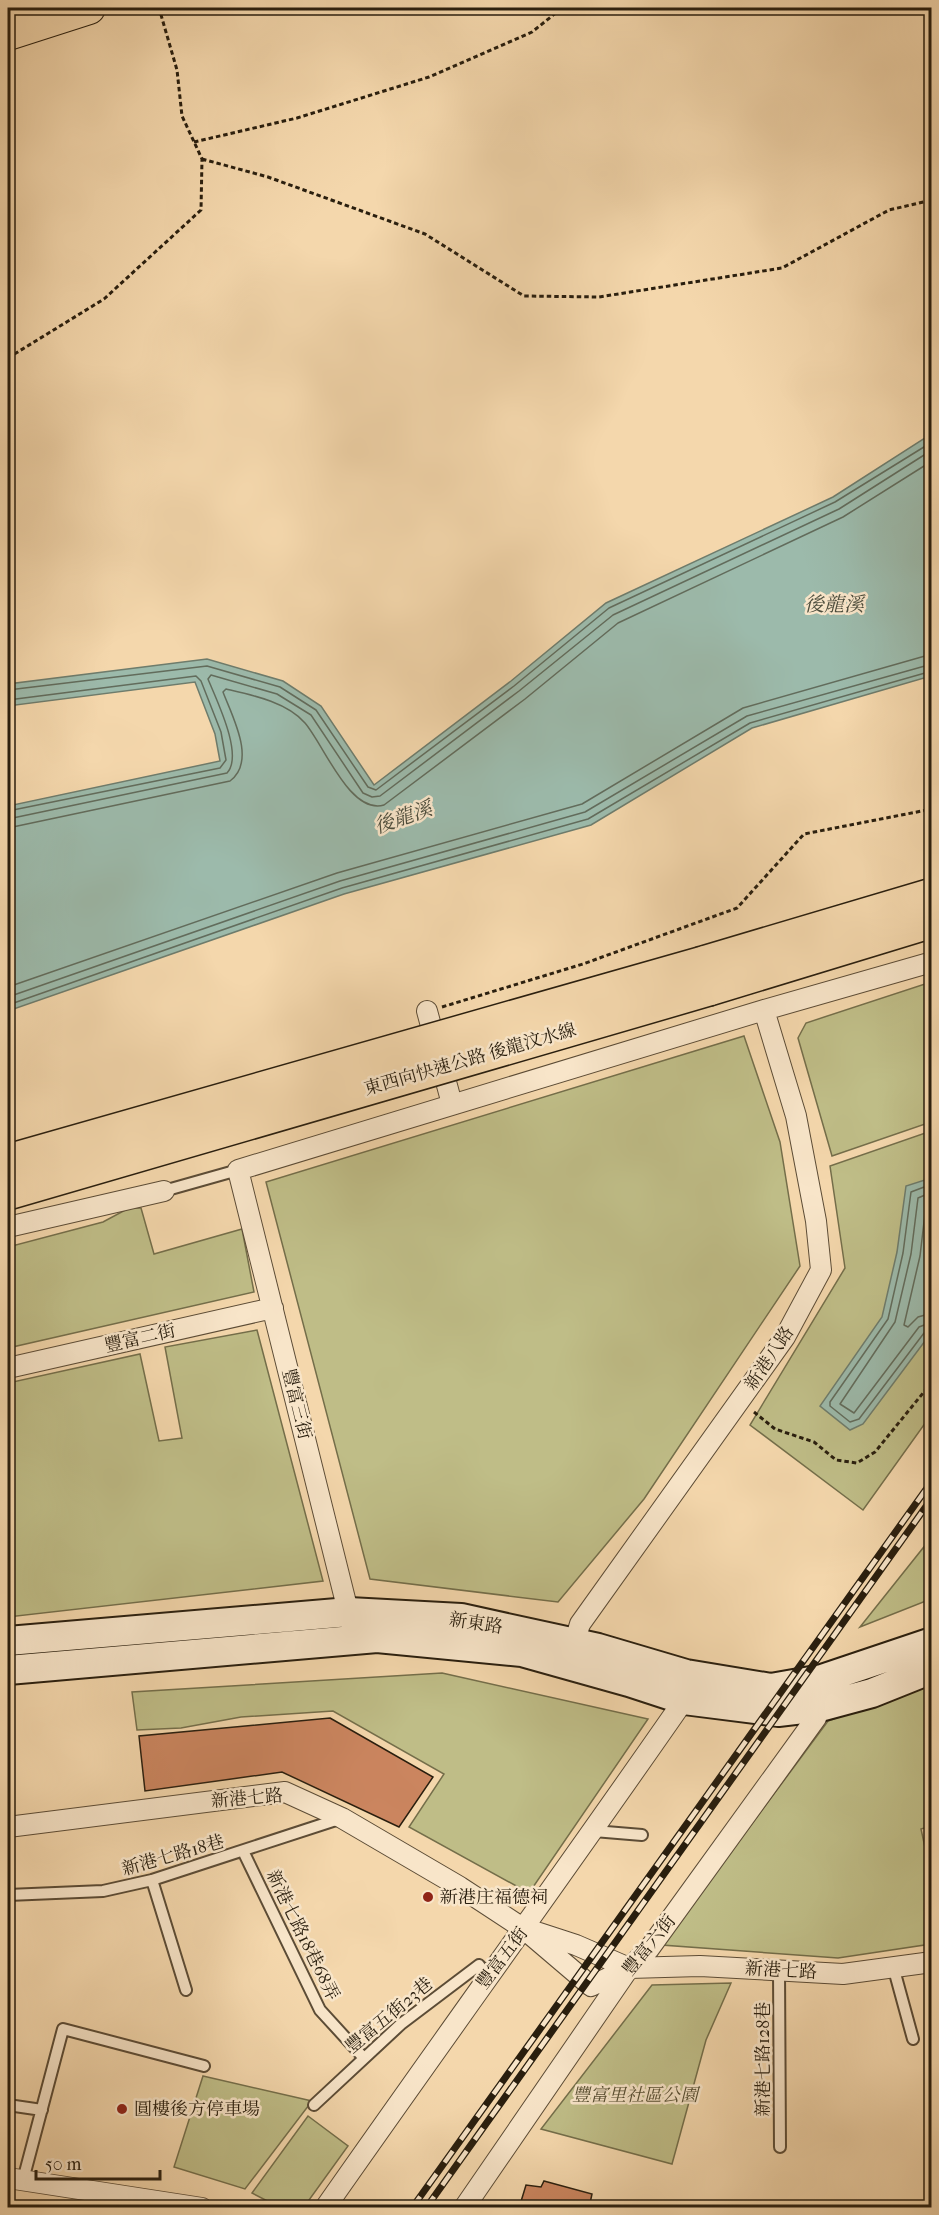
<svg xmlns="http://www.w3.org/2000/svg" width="939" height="2215" viewBox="0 0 939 2215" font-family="'IM FELL French Canon','Noto Serif TC',serif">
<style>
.green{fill:#bfbd87;stroke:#746e4a;stroke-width:1.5}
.water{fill:#9cbaab;stroke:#6e7c6c;stroke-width:1.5}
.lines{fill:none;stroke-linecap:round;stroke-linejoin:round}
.shore{stroke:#626c5c;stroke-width:1.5}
.building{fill:#cb855f;stroke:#291e0e;stroke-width:1.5}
.lane-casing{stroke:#5c4c36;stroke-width:14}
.street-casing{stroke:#5c4c36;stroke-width:22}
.secondary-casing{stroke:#291e0e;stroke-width:32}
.primary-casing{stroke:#291e0e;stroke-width:34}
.highway-casing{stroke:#291e0e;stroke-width:36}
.path{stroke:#291e0e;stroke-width:3;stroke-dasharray:4.5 3;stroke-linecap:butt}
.lane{stroke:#f8e5c9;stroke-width:10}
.street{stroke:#f8e5c9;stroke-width:20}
.secondary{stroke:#f8e5c9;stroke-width:28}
.primary{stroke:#f4d7ac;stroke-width:32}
.highway{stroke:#f4d7ac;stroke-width:33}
.rail-casing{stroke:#291e0e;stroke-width:7}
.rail{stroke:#f8e5c9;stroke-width:4.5;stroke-dasharray:14;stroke-linecap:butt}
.highway-bridge-casing{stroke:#291e0e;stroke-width:36;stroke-linecap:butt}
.highway-bridge{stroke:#f4d7ac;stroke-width:33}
.poi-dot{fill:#8f2418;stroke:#f8e5c9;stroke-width:2}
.labels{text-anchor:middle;stroke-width:5;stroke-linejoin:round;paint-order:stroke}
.street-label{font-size:18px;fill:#291e0e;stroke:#f8e5c9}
.poi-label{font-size:18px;fill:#291e0e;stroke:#f8e5c9;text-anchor:start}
.park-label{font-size:18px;font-style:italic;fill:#564e32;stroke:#f8e5c9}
.water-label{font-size:20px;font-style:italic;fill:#4c4d3d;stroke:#f8e5c9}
</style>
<rect width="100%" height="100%" fill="#f4d7ac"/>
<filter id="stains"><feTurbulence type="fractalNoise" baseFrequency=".00333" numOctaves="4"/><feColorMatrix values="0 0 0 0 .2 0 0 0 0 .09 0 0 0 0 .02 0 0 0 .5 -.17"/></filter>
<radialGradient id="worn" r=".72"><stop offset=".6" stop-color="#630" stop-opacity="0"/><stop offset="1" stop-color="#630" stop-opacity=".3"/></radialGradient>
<!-- green -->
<path class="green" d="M 931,982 L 931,1122 L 832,1156 L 798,1038 L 806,1023 Z
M 744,1036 L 780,1142 L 800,1266 L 644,1499 L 558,1602 L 370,1579 L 266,1182 Z
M 931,1131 L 931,1415 L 863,1510 L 750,1425 L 845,1268 L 830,1166 Z
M 129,1208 L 141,1208 L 154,1254 L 242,1229 L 254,1292 L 8,1348 L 8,1247 L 103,1222 Z
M 257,1330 L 323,1581 L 8,1617 L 8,1383 L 140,1354 L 159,1441 L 182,1438 L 165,1347 Z
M 931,1538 L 931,1599 L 860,1627 Z
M 442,1673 L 648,1719 L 529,1893 L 409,1827 L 444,1774 L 333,1711 L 241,1717 L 181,1728 L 137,1730 L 132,1692 Z
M 931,1684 L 931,1826 L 921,1829 L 931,1875 L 931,1944 L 838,1958 L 662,1945 L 828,1721 Z
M 731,1983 L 706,2040 L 672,2164 L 541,2129 L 652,1985 Z
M 203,2076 L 312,2101 L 245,2189 L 174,2167 Z
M 308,2116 L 348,2146 L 304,2207 L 279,2207 L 252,2193 Z"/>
<!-- water -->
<path class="water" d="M 931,434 L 931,676 L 752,728 L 591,825 L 344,894 L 8,1011 L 8,806 L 220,761 L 215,734 L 195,682 L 8,706 L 8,684 L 207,659 L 283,681 L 321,706 L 374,785 L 511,681 L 606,603 L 833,497 Z
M 931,1178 L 931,1333 L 863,1424 L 850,1430 L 820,1406 L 882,1317 L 897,1252 L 906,1186 Z"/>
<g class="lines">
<!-- shore -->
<path class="shore" d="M 8,690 L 207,666 L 280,687 L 316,710 L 368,787 L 376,790 L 514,686 L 609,608 L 835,502 L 932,442
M 8,700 L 196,676 L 201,681 L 221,732 L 226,760 L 220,768 L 8,811
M 8,819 L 227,773 C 244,755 216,699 208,679 L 211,675 L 277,694 L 311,715 L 363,793 L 372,797 L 380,796 L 519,691 L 613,615 L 839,509 L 932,450
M 8,828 L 230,781 C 257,761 232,716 223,692 L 226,689 C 252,695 287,702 305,723 C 324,745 350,815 384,805 L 525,699 L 618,623 L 843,517 L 932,461
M 8,987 L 337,873 L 582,804 L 743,708 L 932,654
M 8,997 L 340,881 L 585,812 L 747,716 L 932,664
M 8,1005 L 342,888 L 588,819 L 750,723 L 932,671
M 932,1184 L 911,1192 L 903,1253 L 888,1319 L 830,1402 L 830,1406 L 850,1422 L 859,1419 L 924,1333 L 932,1330
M 932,1192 L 918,1198 L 911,1254 L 895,1322 L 840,1404 L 854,1413 L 919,1327 L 932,1322
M 932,1202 L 926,1205 L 920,1256 L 904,1325 L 908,1327 L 918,1317 L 932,1313"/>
</g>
<!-- building -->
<path class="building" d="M 330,1718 L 433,1777 L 399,1827 L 282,1772 L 145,1791 L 139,1736 Z
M 544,2181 L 592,2194 L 589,2208 L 519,2208 L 526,2185 L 541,2187 Z"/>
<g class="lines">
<defs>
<path id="lane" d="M 160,1192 L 238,1170
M 594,1831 L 642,1835
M 243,1851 L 320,2010 L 363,2057
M 152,1880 L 186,1990
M 8,1895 L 103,1891 L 152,1880 L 342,1818
M 893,1966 L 913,2039
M 779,1970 L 780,2147
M 8,2105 L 42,2110
M 314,2105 L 401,2024 L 479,1965 L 487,1977
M 23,2180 L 63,2029 L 204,2066"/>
<path id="street" d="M 427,1011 L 452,1104
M 8,1227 L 164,1191
M 8,1368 L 273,1308
M 351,1623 L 238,1170 L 764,1010 L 932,962
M 571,1654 L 580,1624 L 785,1337 L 821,1270 L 816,1221 L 796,1116 L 764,1010
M 8,1827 L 285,1792 L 342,1818 L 460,1887 L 524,1929 L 591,1986 L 629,1968 L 700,1966 L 843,1974 L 932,1962
M 533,1931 L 576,1945 L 629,1968
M 8,2178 L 202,2208
M 325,2208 C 444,2038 566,1870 684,1700 L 685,1689
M 464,2208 L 629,1968 L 649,1949 L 816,1718 L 821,1698"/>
<path id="secondary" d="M 8,1641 L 349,1612 L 461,1618 L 598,1648 L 686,1674 L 771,1688 L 822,1679 L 932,1642
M 8,1670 L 377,1638 L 522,1652 L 629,1682 L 684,1700 L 778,1712 L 820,1707 L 872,1693 L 932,1669"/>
<path id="primary" d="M 8,34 L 89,8"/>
<path id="highway" d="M 703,963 L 932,895
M 709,989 L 932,921"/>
</defs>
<!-- lane casing -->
<use href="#lane" class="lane-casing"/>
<!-- street casing -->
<use href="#street" class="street-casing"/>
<!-- secondary casing -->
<use href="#secondary" class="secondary-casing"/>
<!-- primary casing -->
<use href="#primary" class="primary-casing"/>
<!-- highway casing -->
<use href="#highway" class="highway-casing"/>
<!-- path -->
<path class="path" d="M 194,142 L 297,118 L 429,77 L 532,32 L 562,8
M 202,159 L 268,177 L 425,234 L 524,296 L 599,297 L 782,268 L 889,210 L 932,200
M 8,358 L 104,299 L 201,210 L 202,159 L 182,116 L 177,70 L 159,8
M 442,1007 L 583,964 L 737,908 L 804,834 L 932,809
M 754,1412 L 775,1429 L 814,1442 L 836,1460 L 857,1463 L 875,1452 L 932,1382"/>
<!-- lane -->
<use href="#lane" class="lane"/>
<!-- street -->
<use href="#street" class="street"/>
<!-- secondary -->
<use href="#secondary" class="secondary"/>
<!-- primary -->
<use href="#primary" class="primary"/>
<!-- highway -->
<use href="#highway" class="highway"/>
<defs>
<path id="rail" d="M 412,2208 L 932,1481
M 426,2208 L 932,1498"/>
</defs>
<!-- rail casing -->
<use href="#rail" class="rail-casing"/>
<!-- rail -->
<use href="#rail" class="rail"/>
<defs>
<path id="highway-bridge" d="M 8,1161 L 703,963
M 8,1193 L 709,989"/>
</defs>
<!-- highway-bridge casing -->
<use href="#highway-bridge" class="highway-bridge-casing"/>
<!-- highway-bridge -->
<use href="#highway-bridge" class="highway-bridge"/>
</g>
<!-- markers -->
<g class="poi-dot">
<circle cx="428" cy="1897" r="6"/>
<circle cx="122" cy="2109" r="6"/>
</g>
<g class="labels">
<!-- street labels -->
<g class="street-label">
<text transform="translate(470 1059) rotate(-16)" y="6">東西向快速公路 後龍汶水線</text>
<text transform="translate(140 1338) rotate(-13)" y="6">豐富二街</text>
<text transform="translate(769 1358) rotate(-56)" y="6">新港八路</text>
<text transform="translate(297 1404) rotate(76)" y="6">豐富三街</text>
<text transform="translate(476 1623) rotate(9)" y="6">新東路</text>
<text transform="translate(247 1798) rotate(-5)" y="6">新港七路</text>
<text transform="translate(173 1855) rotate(-16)" y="6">新港七路18巷</text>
<text transform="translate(303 1935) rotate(64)" y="6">新港七路18巷68弄</text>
<text transform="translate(649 1945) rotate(-51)" y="6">豐富六街</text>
<text transform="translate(502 1958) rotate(-53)" y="6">豐富五街</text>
<text transform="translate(781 1970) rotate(3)" y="6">新港七路</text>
<text transform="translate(389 2015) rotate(-40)" y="6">豐富五街23巷</text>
<text transform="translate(763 2059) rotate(-90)" y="6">新港七路128巷</text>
</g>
<!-- poi labels -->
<g class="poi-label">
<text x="440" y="1903">新港庄福德祠</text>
<text x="134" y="2115">圓樓後方停車場</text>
</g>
<!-- park labels -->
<g class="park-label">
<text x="635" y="2101">豐富里社區公園</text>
</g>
<!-- water labels -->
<g class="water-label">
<text x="834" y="611">後龍溪</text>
<text transform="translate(403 817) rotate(-19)" y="7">後龍溪</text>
</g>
</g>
<!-- margin -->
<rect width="939" height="2215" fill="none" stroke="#f4d7ac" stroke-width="30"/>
<rect x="9" y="9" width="921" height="2197" fill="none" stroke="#291e0e" stroke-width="3"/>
<rect x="15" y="15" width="909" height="2185" fill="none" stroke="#291e0e" stroke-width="1.5"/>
<!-- scale -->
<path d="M36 2170v9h124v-9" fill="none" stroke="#291e0e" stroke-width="3"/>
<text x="45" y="2170" font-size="18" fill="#291e0e" stroke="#f8e5c9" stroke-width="4.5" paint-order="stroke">50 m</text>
<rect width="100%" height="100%" filter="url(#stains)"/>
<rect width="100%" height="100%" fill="url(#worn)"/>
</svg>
